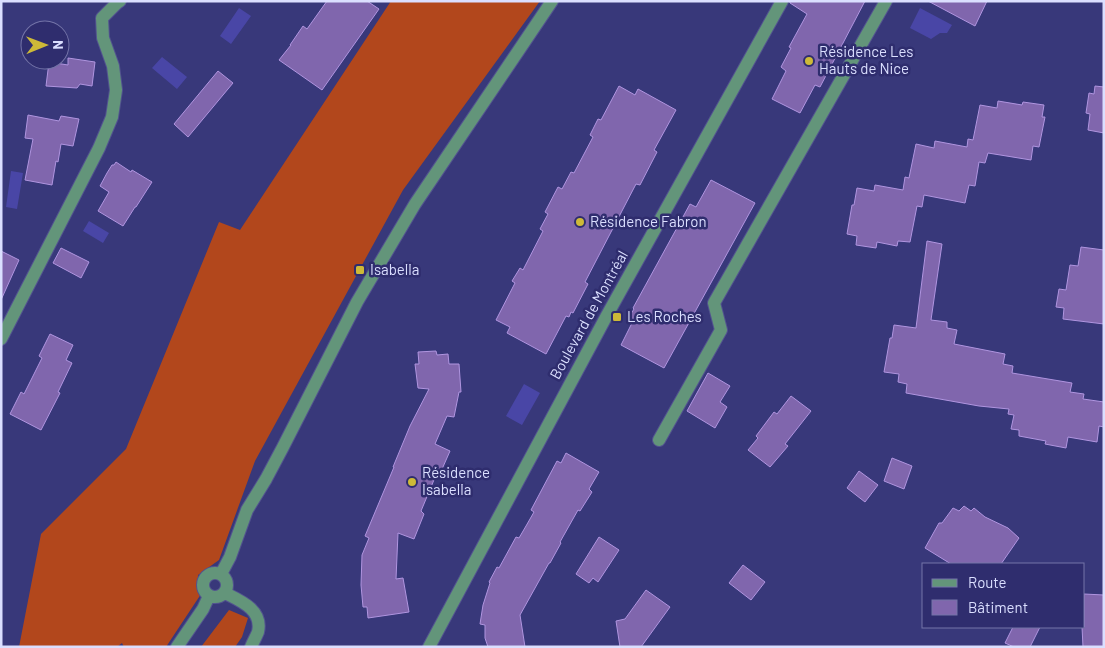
<svg xmlns="http://www.w3.org/2000/svg" width="1105" height="648" viewBox="0 0 1105 648" font-family="Barlow,sans-serif">
<style>
.forest{fill:#b2471c}
.water{fill:#4946a6}
.building{fill:#8066ad;stroke:#b095e0}
.lines{fill:none;stroke-linecap:round;stroke-linejoin:round}
.minor-casing{stroke:#52538f;stroke-width:14}
.minor{stroke:#63957a;stroke-width:12}
.poi-dot{fill:#cdb938;stroke:#2f2d6e;stroke-width:2}
.labels{text-anchor:middle;stroke-width:5;stroke-linejoin:round;paint-order:stroke}
.poi-label{font-size:15px;fill:#dbdfff;stroke:#2f2d6e;text-anchor:start}
.street-label{font-size:15px;fill:#dbdfff;stroke:#2f2d6e}
</style>
<rect width="100%" height="100%" fill="#38387a"/>
<!-- forest -->
<path class="forest" d="M 391,1 L 540,1 L 403,190 L 255,461 L 219,560 L 198,575 L 201,594 L 166,647 L 124,647 L 122,643 L 117,647 L 19,647 L 41,534 L 126,449 L 219,222 L 240,230 Z
M 229,610 L 248,618 L 242,637 L 235,647 L 201,647 Z"/>
<!-- water -->
<path class="water" d="M 239,8 L 251,16 L 231,44 L 220,36 Z
M 920,8 L 952,25 L 947,33 L 940,33 L 931,39 L 910,28 Z
M 162,57 L 187,77 L 177,89 L 152,68 Z
M 11,171 L 23,173 L 17,209 L 6,207 Z
M 89,221 L 109,233 L 103,243 L 83,231 Z
M 524,384 L 540,393 L 522,425 L 506,416 Z"/>
<!-- building -->
<path class="building" d="M 327,1 L 367,1 L 379,9 L 322,90 L 279,60 L 291,45 L 290,45 L 303,26 L 307,29 Z
M 790,1 L 865,1 L 820,87 L 815,85 L 800,113 L 772,99 L 786,71 L 781,67 L 791,48 L 789,47 L 807,14 L 790,3 Z
M 928,1 L 987,1 L 975,26 Z
M 68,58 L 95,62 L 92,86 L 80,84 L 77,88 L 46,86 L 49,62 L 68,65 Z
M 218,71 L 233,83 L 188,137 L 174,124 Z
M 619,86 L 635,95 L 638,89 L 676,110 L 654,150 L 657,152 L 640,185 L 636,184 L 585,282 L 588,284 L 573,313 L 571,312 L 569,317 L 566,316 L 546,354 L 507,333 L 510,327 L 496,320 L 515,283 L 512,281 L 520,268 L 523,270 L 543,231 L 540,229 L 548,214 L 545,212 L 558,187 L 562,189 L 571,172 L 574,173 L 593,137 L 590,135 L 598,119 L 601,120 Z
M 1095,86 L 1104,87 L 1104,133 L 1088,130 L 1090,114 L 1086,113 L 1089,93 L 1094,94 Z
M 998,101 L 1022,105 L 1023,102 L 1044,105 L 1042,117 L 1045,117 L 1039,147 L 1033,146 L 1031,160 L 988,153 L 985,163 L 979,162 L 975,186 L 969,185 L 965,203 L 924,195 L 922,207 L 917,206 L 910,242 L 898,241 L 897,246 L 877,242 L 876,248 L 856,245 L 857,236 L 847,234 L 852,205 L 854,205 L 857,188 L 874,191 L 875,185 L 903,190 L 905,177 L 909,178 L 916,144 L 934,148 L 935,141 L 967,147 L 968,139 L 973,140 L 980,105 L 997,108 Z
M 28,115 L 59,121 L 61,116 L 79,119 L 73,146 L 61,144 L 58,162 L 56,161 L 52,185 L 25,180 L 33,139 L 25,138 Z
M 116,162 L 131,172 L 132,170 L 152,182 L 136,207 L 135,207 L 123,226 L 98,211 L 109,192 L 100,186 L 107,173 L 112,165 L 114,165 Z
M 711,180 L 755,203 L 664,368 L 621,345 L 634,319 L 629,317 L 634,309 L 633,308 L 684,215 L 690,204 L 696,207 Z
M 927,241 L 942,244 L 931,320 L 947,322 L 947,328 L 957,330 L 954,344 L 1005,354 L 1003,364 L 1013,366 L 1012,373 L 1072,383 L 1070,392 L 1084,394 L 1083,399 L 1104,402 L 1104,427 L 1099,426 L 1097,442 L 1068,437 L 1066,448 L 1045,444 L 1046,441 L 1019,436 L 1019,430 L 1011,429 L 1014,415 L 1008,414 L 1009,409 L 979,406 L 906,393 L 907,384 L 898,382 L 899,374 L 884,372 L 890,338 L 892,338 L 894,325 L 916,328 Z
M 1081,247 L 1104,250 L 1104,324 L 1063,319 L 1064,308 L 1056,307 L 1059,289 L 1066,290 L 1070,265 L 1078,266 Z
M 61,248 L 89,262 L 81,278 L 53,263 Z
M 1,251 L 19,260 L 1,300 Z
M 50,334 L 73,345 L 66,360 L 72,363 L 58,392 L 60,393 L 41,430 L 10,414 L 21,392 L 24,394 L 42,358 L 39,356 Z
M 436,351 L 437,355 L 448,354 L 449,364 L 459,364 L 461,392 L 459,392 L 454,417 L 447,416 L 435,444 L 450,451 L 439,476 L 436,475 L 421,511 L 424,514 L 414,539 L 398,533 L 396,579 L 403,578 L 409,612 L 368,618 L 367,607 L 363,607 L 361,585 L 362,555 L 369,538 L 365,536 L 394,467 L 393,467 L 410,426 L 429,389 L 418,388 L 415,364 L 419,364 L 418,352 Z
M 708,373 L 730,386 L 720,402 L 727,407 L 715,428 L 687,411 Z
M 791,396 L 811,411 L 785,444 L 788,446 L 770,467 L 748,450 L 758,438 L 756,436 L 774,412 L 777,414 Z
M 566,453 L 599,472 L 589,489 L 592,492 L 580,511 L 578,510 L 560,542 L 561,543 L 550,563 L 549,563 L 520,615 L 525,647 L 488,647 L 485,638 L 485,625 L 480,624 L 483,605 L 490,583 L 489,582 L 497,567 L 499,568 L 516,537 L 519,538 L 526,526 L 534,512 L 531,510 L 557,461 L 561,463 Z
M 892,458 L 912,466 L 904,489 L 884,481 Z
M 859,471 L 878,485 L 865,502 L 847,488 Z
M 964,506 L 971,511 L 974,508 L 985,517 L 1008,528 L 1019,538 L 1001,564 L 951,564 L 925,548 L 939,523 L 942,523 L 953,508 L 959,511 Z
M 599,537 L 619,550 L 598,582 L 593,578 L 589,583 L 576,574 Z
M 743,565 L 765,582 L 751,600 L 729,583 Z
M 646,590 L 670,607 L 641,647 L 620,647 L 616,621 L 625,619 Z
M 1084,594 L 1104,595 L 1104,647 L 1083,647 L 1082,627 L 1084,627 Z
M 1013,627 L 1040,627 L 1030,647 L 1014,647 L 1005,643 Z"/>
<g class="lines">
<defs>
<path id="minor" d="M 1,339 L 99,148 L 112,117 L 116,90 L 113,66 L 103,38 L 102,18 L 117,3 L 120,1
M 659,440 L 721,330 L 714,303 L 886,1
M203 585a12 12 0 1 1 24 0a12 12 0 1 1-24 0Z
M 221,574 L 230,557 L 247,510 L 266,479 L 283,447 L 357,302 L 415,204 L 552,1
M 225,593 C 241,601 263,610 258,632 C 256,637 253,642 251,647
M 177,647 L 203,609 L 209,596
M 429,647 L 606,317 L 782,1"/>
</defs>
<!-- minor casing -->
<use href="#minor" class="minor-casing"/>
<!-- minor -->
<use href="#minor" class="minor"/>
</g>
<!-- markers -->
<g class="poi-dot">
<circle cx="809" cy="61" r="5"/>
<circle cx="580" cy="222" r="5"/>
<rect x="355" y="265" width="10" height="10" rx="2.5"/>
<rect x="612" y="312" width="10" height="10" rx="2.5"/>
<circle cx="412" cy="482" r="5"/>
</g>
<g class="labels">
<!-- poi labels -->
<g class="poi-label">
<text x="819" y="57">Résidence Les<tspan x="819" dy="17">Hauts de Nice</tspan></text>
<text x="590" y="227">Résidence Fabron</text>
<text x="370" y="275">Isabella</text>
<text x="627" y="322">Les Roches</text>
<text x="422" y="478">Résidence<tspan x="422" dy="17">Isabella</tspan></text>
</g>
<!-- street labels -->
<g class="street-label">
<text transform="translate(589 315) rotate(-61)" y="5">Boulevard de Montréal</text>
</g>
</g>
<!-- border -->
<rect width="1105" height="648" fill="none" stroke="#dbdfff" stroke-width="5"/>
<!-- legend -->
<rect x="922" y="563" width="162" height="65" fill="#2f2d6e" stroke="#7474a8"/>
<rect x="932" y="579" width="25" height="8" fill="#63957a" stroke="#7474a8"/>
<text x="968" y="588" font-size="15" fill="#dbdfff">Route</text>
<rect x="932" y="600" width="25" height="15" fill="#8066ad" stroke="#7474a8"/>
<text x="968" y="613" font-size="15" fill="#dbdfff">Bâtiment</text>
<!-- north arrow -->
<g transform="translate(45 45) rotate(89)"><circle r="24" fill="#2f2d6e" stroke="#7474a8"/>
<path d="M0-4L9 19L0 12L-9 19Z" fill="#cdb938"/>
<text y="-8" font-size="14" font-weight="bold" text-anchor="middle" fill="#dbdfff">N</text>
</g>
</svg>
